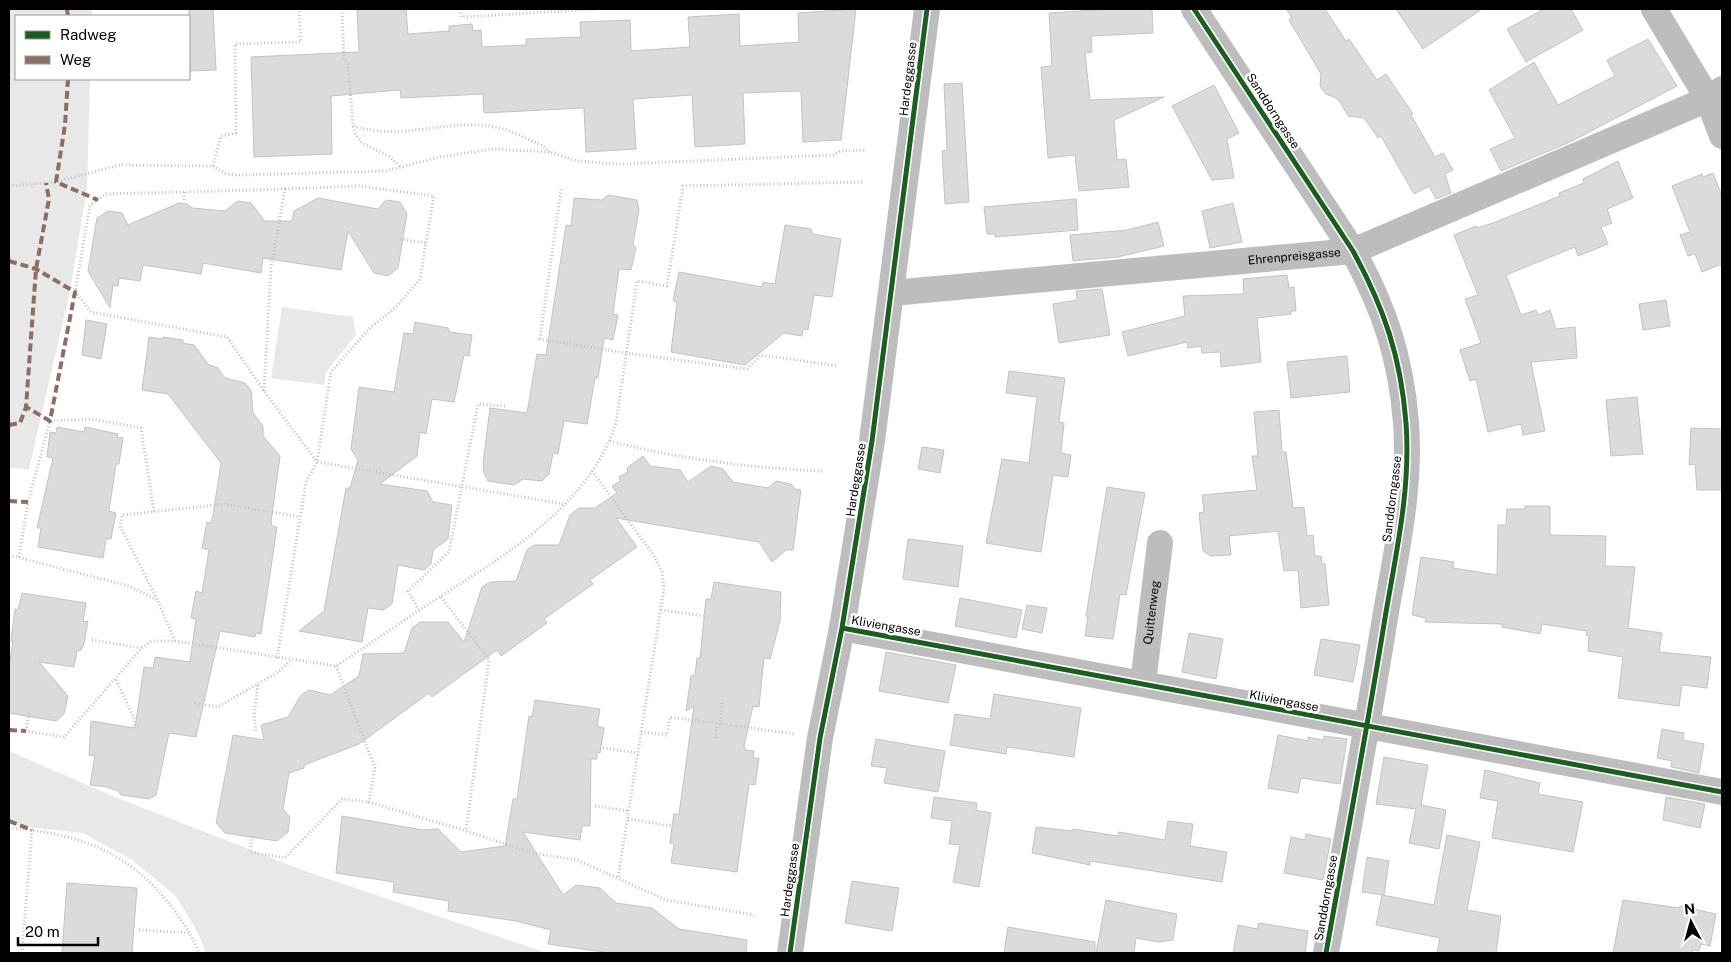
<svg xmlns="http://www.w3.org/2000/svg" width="1731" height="962" viewBox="0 0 1731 962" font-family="'Public Sans',sans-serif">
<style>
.green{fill:#e8e8e8}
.building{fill:#dbdbdb;stroke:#c3c3c3}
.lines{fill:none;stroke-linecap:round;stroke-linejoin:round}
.path{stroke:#c2c2c2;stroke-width:3;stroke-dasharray:1 2.5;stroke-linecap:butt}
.minor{stroke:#bdbdbd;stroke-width:26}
.quiet{stroke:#8d6e63;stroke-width:4;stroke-dasharray:8 4;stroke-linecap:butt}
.cycleway-casing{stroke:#fff;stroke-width:8}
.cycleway{stroke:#1b5e20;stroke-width:5}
.labels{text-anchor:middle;stroke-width:5;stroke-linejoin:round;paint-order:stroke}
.street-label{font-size:12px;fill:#000;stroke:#fff}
</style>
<rect width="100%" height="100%" fill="#fff"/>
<!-- green -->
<path class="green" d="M 9,9 L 92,9 L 92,16 L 16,16 L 16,79 L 90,79 L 87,188 L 70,291 L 29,469 L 9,468 Z
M 282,307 L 353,317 L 356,335 L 326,372 L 324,385 L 271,378 Z
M 9,751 L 110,795 L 302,870 L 547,953 L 206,953 L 198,933 L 176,896 L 132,860 L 83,833 L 9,825 Z"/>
<!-- building -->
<path class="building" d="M 189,9 L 213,9 L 216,70 L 189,71 Z
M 357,9 L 406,9 L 408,34 L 449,31 L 449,26 L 472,24 L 473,31 L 481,30 L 482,47 L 526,45 L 526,39 L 581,37 L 580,22 L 630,20 L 631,51 L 690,47 L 688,17 L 739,14 L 740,46 L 799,42 L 798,13 L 856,9 L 841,140 L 803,142 L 801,91 L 743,93 L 745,144 L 695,147 L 692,95 L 633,99 L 636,149 L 586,152 L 584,108 L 484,113 L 483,94 L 401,98 L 400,90 L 331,96 L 332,154 L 254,157 L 251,57 L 359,52 Z
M 1112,9 L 1152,9 L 1153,33 L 1091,36 L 1092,52 L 1085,53 L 1090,100 L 1164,97 L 1114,120 L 1117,160 L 1126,159 L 1129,187 L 1079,191 L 1075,155 L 1048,158 L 1041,67 L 1052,66 L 1049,13 Z
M 1286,9 L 1325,9 L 1346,41 L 1349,39 L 1377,80 L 1386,74 L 1413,114 L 1411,115 L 1435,157 L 1443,153 L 1453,170 L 1445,174 L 1451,193 L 1436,199 L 1429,186 L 1414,194 L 1381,136 L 1378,138 L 1364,118 L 1348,116 L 1338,99 L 1326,94 L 1320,86 L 1321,74 L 1289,20 L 1292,18 Z
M 1396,9 L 1482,9 L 1423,49 Z
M 1544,9 L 1571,9 L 1583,30 L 1526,62 L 1507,29 Z
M 1648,39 L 1677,86 L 1570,142 L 1501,171 L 1490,149 L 1515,138 L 1489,90 L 1534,62 L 1558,105 L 1615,76 L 1607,60 Z
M 962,83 L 969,202 L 945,204 L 942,151 L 947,150 L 944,84 Z
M 1214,85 L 1239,133 L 1227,139 L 1234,178 L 1212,180 L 1172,106 Z
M 1618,161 L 1633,198 L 1607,209 L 1612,223 L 1601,227 L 1608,244 L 1578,256 L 1575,247 L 1506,275 L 1521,315 L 1536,310 L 1538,315 L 1550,310 L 1556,329 L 1575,327 L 1577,358 L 1531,362 L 1545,431 L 1523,435 L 1521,424 L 1488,432 L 1476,379 L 1470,381 L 1460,350 L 1481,343 L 1465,299 L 1478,295 L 1454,235 L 1476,226 L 1477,228 L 1493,223 L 1560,196 L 1559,193 L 1584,183 L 1583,179 Z
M 1713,173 L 1722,196 L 1722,264 L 1702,272 L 1695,254 L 1688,256 L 1680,235 L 1690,232 L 1672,186 L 1702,174 L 1703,177 Z
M 608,195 L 637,200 L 639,210 L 633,244 L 636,248 L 631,270 L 619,269 L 613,314 L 618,315 L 613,340 L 604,338 L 598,378 L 595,378 L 587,424 L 564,421 L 558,454 L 553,453 L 549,474 L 542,481 L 523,479 L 514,485 L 488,481 L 484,473 L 483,463 L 490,408 L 527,413 L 537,354 L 546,355 L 566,225 L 571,226 L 574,198 L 602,200 Z
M 318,198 L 378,209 L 386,200 L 400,202 L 407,214 L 398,268 L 388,276 L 374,273 L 348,231 L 341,270 L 263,258 L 261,273 L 203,263 L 201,274 L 143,265 L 140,281 L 119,278 L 118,286 L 113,285 L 110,308 L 88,271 L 97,218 L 108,211 L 122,213 L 128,225 L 179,203 L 187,204 L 192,208 L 225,211 L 238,201 L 251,203 L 265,221 L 292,221 L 294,211 Z
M 1076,199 L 1078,230 L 995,237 L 995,234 L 987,234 L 984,207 Z
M 1233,203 L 1242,242 L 1210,248 L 1202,211 Z
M 1158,222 L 1164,246 L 1118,257 L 1073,261 L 1070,235 L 1127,230 Z
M 785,225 L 811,229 L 813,234 L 841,239 L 832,297 L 814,295 L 808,330 L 803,329 L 802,336 L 784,333 L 745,365 L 671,352 L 677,303 L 673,300 L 679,272 L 762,287 L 763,282 L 775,284 Z
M 1287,275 L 1289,288 L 1294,287 L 1296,311 L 1291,311 L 1291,314 L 1257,318 L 1261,362 L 1221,367 L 1220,352 L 1202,353 L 1201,346 L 1188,348 L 1187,342 L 1128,356 L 1122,332 L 1185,316 L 1183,296 L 1244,294 L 1243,279 Z
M 1102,289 L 1110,335 L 1059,343 L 1053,304 L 1077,300 L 1076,291 Z
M 1666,300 L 1670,326 L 1643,330 L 1639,304 Z
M 86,320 L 107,324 L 101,359 L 82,355 Z
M 415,322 L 448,328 L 450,332 L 472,335 L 469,356 L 464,355 L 454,402 L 432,399 L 426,434 L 420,432 L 417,456 L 380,484 L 427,491 L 433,502 L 452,505 L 448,539 L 433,550 L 431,564 L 424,570 L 398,565 L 392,604 L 383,610 L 368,608 L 362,642 L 299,631 L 324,611 L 346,488 L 350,488 L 358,460 L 351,449 L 359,387 L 394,392 L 404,333 L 413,334 Z
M 149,337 L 163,339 L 163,337 L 183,340 L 183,343 L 194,345 L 209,365 L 218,368 L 225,378 L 245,383 L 251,390 L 253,413 L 263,426 L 263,436 L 280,456 L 271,522 L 272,526 L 277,527 L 261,634 L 256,633 L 255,637 L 220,631 L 196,737 L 169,733 L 156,795 L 149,799 L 121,795 L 118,791 L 107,787 L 90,785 L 95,756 L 89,755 L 91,721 L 135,728 L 144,667 L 153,668 L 155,657 L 190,662 L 196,619 L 191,618 L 196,591 L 202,593 L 209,550 L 202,548 L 207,522 L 211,523 L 213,515 L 221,463 L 168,394 L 142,390 Z
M 1347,356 L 1350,392 L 1291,398 L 1287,362 Z
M 1009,371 L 1065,378 L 1059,422 L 1064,423 L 1061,453 L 1071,455 L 1068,477 L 1053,475 L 1041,552 L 986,543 L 1002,459 L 1029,463 L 1037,397 L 1006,393 Z
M 1637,397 L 1643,454 L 1611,456 L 1606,400 Z
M 1279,410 L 1282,452 L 1286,452 L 1293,508 L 1304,507 L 1307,536 L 1313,535 L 1315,556 L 1321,556 L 1322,564 L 1325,564 L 1329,605 L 1301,608 L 1298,570 L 1284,571 L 1278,531 L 1229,536 L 1231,555 L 1210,556 L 1203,551 L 1199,513 L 1204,512 L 1202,495 L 1257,490 L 1252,456 L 1258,456 L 1254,412 Z
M 57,427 L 84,432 L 85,427 L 118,434 L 117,437 L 123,438 L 119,464 L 116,464 L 109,511 L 116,513 L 111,539 L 106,539 L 103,558 L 38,547 L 41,528 L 37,528 L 53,458 L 47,457 L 50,432 L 56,433 Z
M 1691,428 L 1722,429 L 1722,490 L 1697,490 L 1695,464 L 1689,465 Z
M 922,447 L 944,450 L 940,473 L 918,469 Z
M 643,456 L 650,466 L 680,470 L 688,482 L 711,466 L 723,469 L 733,482 L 768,488 L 776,481 L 791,484 L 795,489 L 801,490 L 793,550 L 786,550 L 772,562 L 759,542 L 616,518 L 637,547 L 590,580 L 593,584 L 544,619 L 547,623 L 501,656 L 497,650 L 432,697 L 429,693 L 359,744 L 304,765 L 304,768 L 289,773 L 283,809 L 290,817 L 288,832 L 277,841 L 225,833 L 216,823 L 233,735 L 264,740 L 261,725 L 288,717 L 301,695 L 309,690 L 330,695 L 359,676 L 363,654 L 404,653 L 412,628 L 420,622 L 448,622 L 464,642 L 482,587 L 490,582 L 516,581 L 527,550 L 534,545 L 559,545 L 570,515 L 579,508 L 595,508 L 617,493 L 612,486 L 620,481 L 619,477 L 628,472 L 627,468 Z
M 1107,487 L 1145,493 L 1126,595 L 1120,594 L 1113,639 L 1085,636 L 1088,617 L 1086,616 Z
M 1525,506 L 1550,506 L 1550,535 L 1606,536 L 1605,566 L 1635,567 L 1628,628 L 1662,633 L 1659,652 L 1711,657 L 1707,688 L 1682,685 L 1679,706 L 1618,698 L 1623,657 L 1588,651 L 1589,636 L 1586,635 L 1587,631 L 1542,624 L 1540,634 L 1502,627 L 1502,624 L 1425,622 L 1426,618 L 1412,615 L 1421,557 L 1454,562 L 1453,568 L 1497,575 L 1498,525 L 1506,525 L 1507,509 L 1525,509 Z
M 908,539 L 963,546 L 958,587 L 903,579 Z
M 714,582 L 781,592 L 780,621 L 770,659 L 764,658 L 759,707 L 753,706 L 744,746 L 745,750 L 754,751 L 753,758 L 759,758 L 755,785 L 749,784 L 737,872 L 671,863 L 674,844 L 670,843 L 672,826 L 674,814 L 679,814 L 694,706 L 686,711 L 691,676 L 695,675 L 697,658 L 700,658 L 706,599 L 711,599 Z
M 22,593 L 86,603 L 83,622 L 88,621 L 84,644 L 81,650 L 77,651 L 74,667 L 39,662 L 68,696 L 64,714 L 56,721 L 9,713 L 9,668 L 13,641 L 11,641 L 15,609 L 18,610 Z
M 960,598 L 1022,610 L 1016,638 L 955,626 Z
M 1027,605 L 1047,608 L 1042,633 L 1022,629 Z
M 1189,633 L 1223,639 L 1216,679 L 1182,672 Z
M 1321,639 L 1360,645 L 1353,682 L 1314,675 Z
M 886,652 L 956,665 L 948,703 L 879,691 Z
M 994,694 L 1081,708 L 1074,757 L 1007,747 L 1006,754 L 950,745 L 955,714 L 990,719 Z
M 535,700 L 600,709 L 597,726 L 604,728 L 600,753 L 597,752 L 597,759 L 591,759 L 590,826 L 582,826 L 580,840 L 523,832 L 563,895 L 576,885 L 600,888 L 616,903 L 652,908 L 679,929 L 747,940 L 746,953 L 610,953 L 548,944 L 551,930 L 516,921 L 448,911 L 449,901 L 393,892 L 394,882 L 336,873 L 342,816 L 423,830 L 438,829 L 461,852 L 505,846 L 513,799 L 517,799 L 529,716 L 532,717 Z
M 1662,729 L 1684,733 L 1683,740 L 1704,744 L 1699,773 L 1671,767 L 1672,761 L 1657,758 Z
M 1278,735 L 1308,741 L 1308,737 L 1323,740 L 1324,736 L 1347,739 L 1340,784 L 1301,778 L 1298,793 L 1268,788 Z
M 876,739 L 945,751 L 938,792 L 884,783 L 887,768 L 871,766 Z
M 1384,757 L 1428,765 L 1421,805 L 1446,810 L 1439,849 L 1409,843 L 1416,809 L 1376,804 Z
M 1485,770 L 1540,783 L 1538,794 L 1583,802 L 1573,852 L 1492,838 L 1498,801 L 1480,798 Z
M 934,797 L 977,803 L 976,810 L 991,813 L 979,887 L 953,882 L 960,845 L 949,844 L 952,821 L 931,818 Z
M 1666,797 L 1705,804 L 1700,828 L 1663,820 Z
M 1168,821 L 1193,824 L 1190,846 L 1227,852 L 1222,882 L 1090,861 L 1090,865 L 1032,853 L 1036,827 L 1073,831 L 1073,829 L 1118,836 L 1119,832 L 1165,840 Z
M 1306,834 L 1331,839 L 1323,880 L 1284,873 L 1291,837 L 1305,840 Z
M 1447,835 L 1480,842 L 1467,910 L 1501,916 L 1496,953 L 1437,953 L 1440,938 L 1376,925 L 1382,895 L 1434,905 Z
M 1367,857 L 1389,861 L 1384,895 L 1362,892 Z
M 852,881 L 899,888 L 892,931 L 845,923 Z
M 67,883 L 137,888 L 132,953 L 62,953 Z
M 1106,900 L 1177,914 L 1173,940 L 1159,942 L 1136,938 L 1134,953 L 1096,953 Z
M 1623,900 L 1679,908 L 1680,906 L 1716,914 L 1710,946 L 1701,944 L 1699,951 L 1693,950 L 1692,953 L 1613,953 Z
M 1259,923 L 1308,931 L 1305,953 L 1233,953 L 1238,925 L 1257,929 Z
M 1008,927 L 1095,942 L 1095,953 L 1004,953 Z"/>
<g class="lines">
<!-- path -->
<path class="path" d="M 342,9 L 344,59 L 348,64 L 353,126 L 356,135 L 362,143 L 390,157 L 401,167
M 460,9 L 461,17 L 599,9
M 353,126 C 398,141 443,120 489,126 C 508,128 527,139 543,146 L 550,152
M 213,166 L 221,136 L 236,133 L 235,44 L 301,42 L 299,9
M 9,186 L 56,182 L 120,165 L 213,166 L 226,174 L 239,175 L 386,171 L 440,157 L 493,149 L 550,152 L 577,161 L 622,164 L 834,155 L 840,151 L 865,150
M 285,189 L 359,186 L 434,196 L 426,243
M 561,189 L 540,339 L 626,353 L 747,369 L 761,355 L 838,366
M 184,192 L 106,194 L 90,205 L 75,292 L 91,312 L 227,337 L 264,391 L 317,462 L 564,504
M 184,200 L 184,192 L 285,189 L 271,268 L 264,391
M 610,441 C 679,459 751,468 822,471
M 592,471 L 654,556 L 662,572 L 664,588 L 618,878
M 9,555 L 129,586 L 158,600
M 19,557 L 28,502 L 50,421 L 91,419 L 141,428 L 154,512
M 441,597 L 489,660 L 466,831 L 533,853 L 577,860 L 666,900 L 754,915
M 419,610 L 408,591 L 449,552 L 478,404 L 505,406
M 661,610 L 705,616
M 92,640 L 141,648
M 175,641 L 158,601 L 120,526 L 122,515 L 225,504 L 300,517
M 277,658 L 306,482 L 317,462 L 331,372 L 369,329 L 396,307 L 420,279 L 426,243 L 400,239
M 336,666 L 375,768 L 369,802 L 466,831
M 116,680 L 135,720 L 134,728
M 195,703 L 218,707 L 278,672 L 290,661
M 29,713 L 26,731 L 64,737 L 142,648 L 152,641 L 175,641 L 336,666 C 364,648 391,629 418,611 C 492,562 587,513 616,423 L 637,281 L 667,286 L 683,186 L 862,182
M 720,725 L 722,703
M 256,731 L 254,718 L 258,683
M 641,732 L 667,735 L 670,717 L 795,734
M 716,738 L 717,725
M 603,748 L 638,753
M 595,806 L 629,811
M 628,819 L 672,826
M 9,828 C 79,833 131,852 174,910 C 184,924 193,937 199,953
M 252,836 L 250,852 L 285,858 L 342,799 L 369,802
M 139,930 L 190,933
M 22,953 L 32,830"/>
<!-- minor -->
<g class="minor">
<path d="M 1194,9 L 1353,251 C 1384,308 1401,357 1406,423 C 1411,488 1396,553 1385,618 C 1367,730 1346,841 1326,953"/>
<path d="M 1654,9 L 1708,99 L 1722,136"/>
<path id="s1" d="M 892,293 L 1353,251 L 1708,99 L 1722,89"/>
<path d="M 842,628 L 1722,792"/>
<path id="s2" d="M 1143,683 L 1160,543"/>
<path d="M 790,953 L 820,738 L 842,628 L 872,441 L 927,9"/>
</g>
<!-- quiet -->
<path class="quiet" d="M 67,9 L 68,16
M 68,79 L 65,125 L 56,182 L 98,200
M 9,261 L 36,269 L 75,292 L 50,421 L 26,407
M 9,425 L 20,423 L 26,407 L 36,269 L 49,199 L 46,183
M 9,501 L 28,502
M 9,730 L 26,731
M 9,821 L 32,830"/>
<defs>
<path id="cycleway" d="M 1194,9 L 1353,251 C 1384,308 1401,357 1406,423 C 1411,488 1396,553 1385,618 C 1367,730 1346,841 1326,953
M 842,628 L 1722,792
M 790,953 L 820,738 L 842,628 L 872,441 L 927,9"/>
</defs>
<!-- cycleway casing -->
<use href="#cycleway" class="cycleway-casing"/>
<!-- cycleway -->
<use href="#cycleway" class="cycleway"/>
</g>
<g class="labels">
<!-- street labels -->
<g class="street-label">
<text transform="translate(908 79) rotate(-83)" y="4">Hardeggasse</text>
<text transform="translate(1273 111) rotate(57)" y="4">Sanddorngasse</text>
<text dy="4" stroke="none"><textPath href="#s1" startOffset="404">Ehrenpreisgasse</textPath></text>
<text transform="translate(856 480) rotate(-81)" y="4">Hardeggasse</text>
<text transform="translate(1392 499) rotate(-83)" y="4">Sanddorngasse</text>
<text dy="4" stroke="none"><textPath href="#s2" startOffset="71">Quittenweg</textPath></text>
<text transform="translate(886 626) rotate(10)" y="4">Kliviengasse</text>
<text transform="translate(1284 701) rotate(11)" y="4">Kliviengasse</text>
<text transform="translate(790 880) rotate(-82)" y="4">Hardeggasse</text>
<text transform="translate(1326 898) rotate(-80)" y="4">Sanddorngasse</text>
</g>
</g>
<!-- border -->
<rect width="1731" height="962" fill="none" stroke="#000000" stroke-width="20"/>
<!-- legend -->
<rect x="15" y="15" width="175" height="65" fill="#ffffff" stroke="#999999"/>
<rect x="25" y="31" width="25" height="8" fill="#1b5e20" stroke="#999999"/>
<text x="60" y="40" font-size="15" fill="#000000">Radweg</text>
<rect x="25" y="56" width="25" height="8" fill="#8d6e63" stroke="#999999"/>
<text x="60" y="65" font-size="15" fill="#000000">Weg</text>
<!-- north arrow -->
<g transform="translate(1691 922) rotate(354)" stroke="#ffffff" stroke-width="4" paint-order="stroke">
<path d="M0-4L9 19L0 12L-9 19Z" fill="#000000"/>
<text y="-8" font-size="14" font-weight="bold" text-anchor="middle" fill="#000000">N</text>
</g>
<!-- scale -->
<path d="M18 937v8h80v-8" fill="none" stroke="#000000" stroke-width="2.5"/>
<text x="25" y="937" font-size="15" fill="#000000" stroke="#ffffff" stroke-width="4" paint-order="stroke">20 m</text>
</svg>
